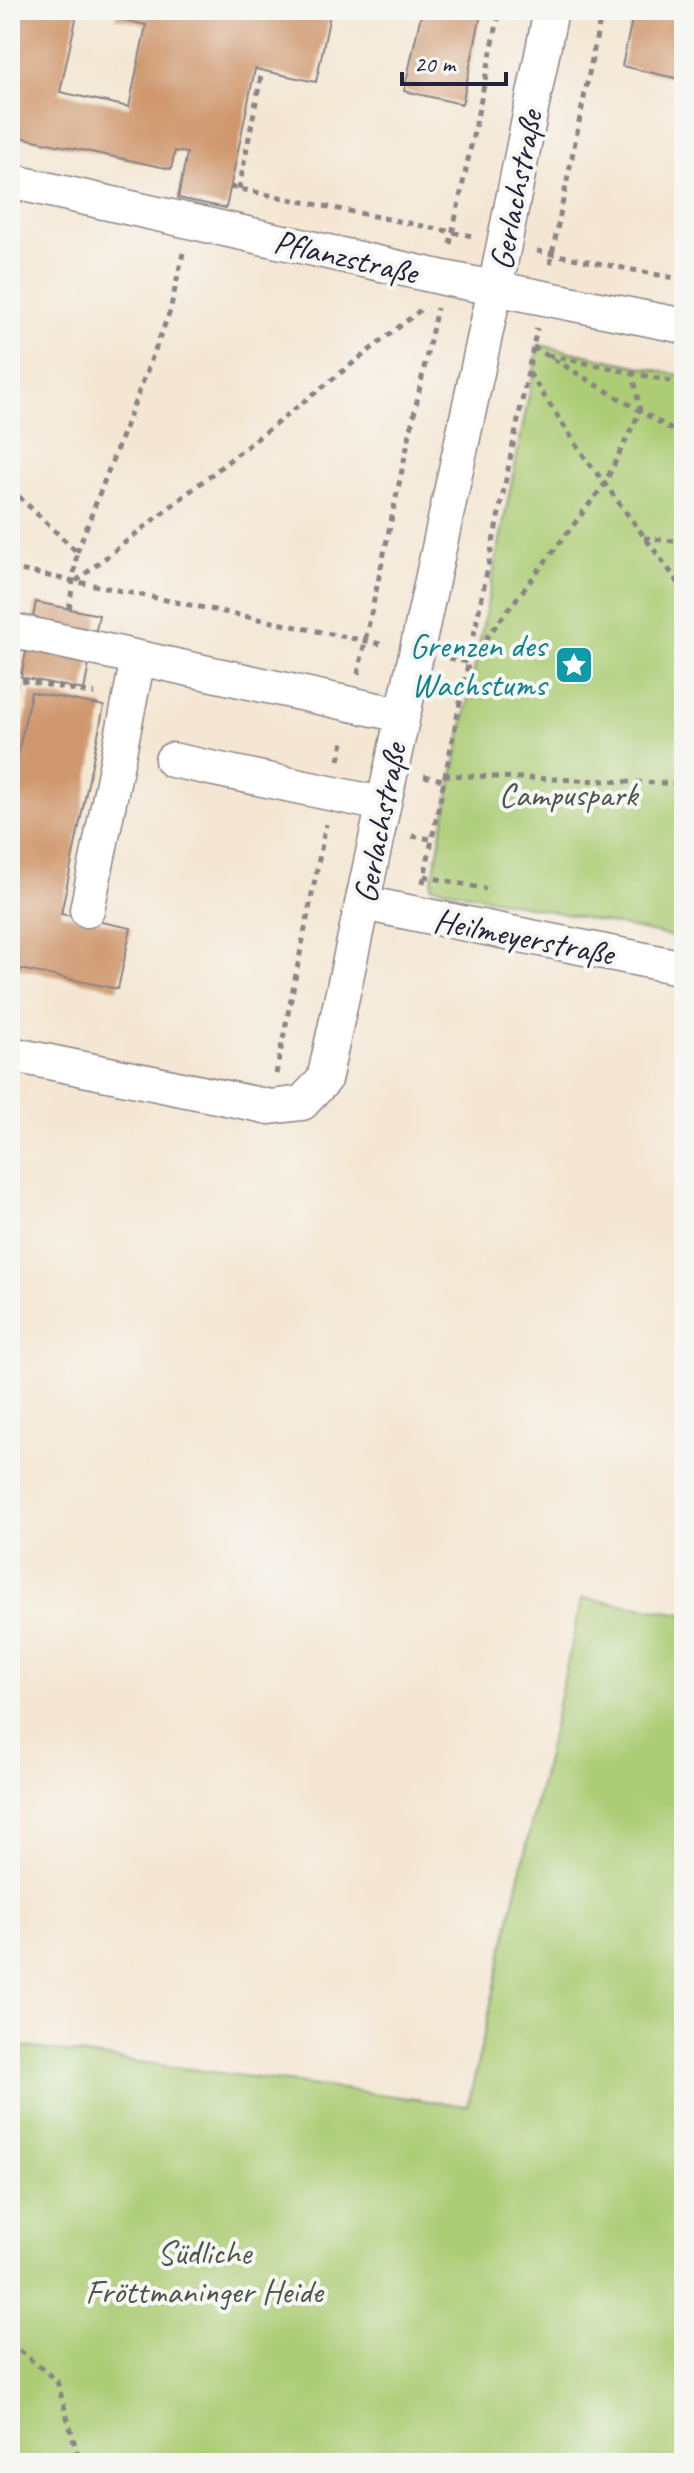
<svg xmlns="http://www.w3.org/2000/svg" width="694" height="2473" viewBox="0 0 694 2473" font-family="Caveat,sans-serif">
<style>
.green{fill:#accc75;stroke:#677758;stroke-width:2}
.building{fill:#cf976d}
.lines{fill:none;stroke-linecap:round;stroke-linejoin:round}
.minor-casing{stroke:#8b8486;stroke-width:37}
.path{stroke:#8b8486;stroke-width:5;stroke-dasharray:6 6;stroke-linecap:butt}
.minor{stroke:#fff;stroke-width:34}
.labels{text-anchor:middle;stroke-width:8;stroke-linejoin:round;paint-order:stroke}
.street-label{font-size:34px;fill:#22223b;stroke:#f6f6f2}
.culture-label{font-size:34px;fill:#0d838f;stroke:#f6f6f2;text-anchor:end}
.park-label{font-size:34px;fill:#4b554c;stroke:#f6f6f2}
</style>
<rect width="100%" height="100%" fill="#f6f6f2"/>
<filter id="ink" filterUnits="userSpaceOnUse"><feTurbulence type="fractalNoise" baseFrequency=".0125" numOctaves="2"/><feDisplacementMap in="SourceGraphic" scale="16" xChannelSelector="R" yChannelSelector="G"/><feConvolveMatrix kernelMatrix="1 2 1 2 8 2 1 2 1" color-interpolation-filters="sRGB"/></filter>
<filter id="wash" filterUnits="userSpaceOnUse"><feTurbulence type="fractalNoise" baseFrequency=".006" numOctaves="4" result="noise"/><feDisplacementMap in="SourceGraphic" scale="32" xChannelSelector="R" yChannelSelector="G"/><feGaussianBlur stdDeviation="1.8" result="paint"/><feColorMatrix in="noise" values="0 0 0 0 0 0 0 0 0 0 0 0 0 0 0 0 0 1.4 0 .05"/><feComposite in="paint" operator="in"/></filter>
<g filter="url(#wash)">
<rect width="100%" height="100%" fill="#f4e6d2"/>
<!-- green -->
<path class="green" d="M 539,345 L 684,376 L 684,939 L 431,886 Z
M 582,1598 L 684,1614 L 684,2463 L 10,2463 L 10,2045 L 468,2106 Z"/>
<g id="blocks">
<!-- building -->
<path class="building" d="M 10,10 L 78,10 L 60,92 L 129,107 L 146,25 L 116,18 L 117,14 L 103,10 L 331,10 L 316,82 L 255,69 L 226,208 L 178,198 L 187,153 L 175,151 L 171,169 L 10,135 Z
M 422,10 L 482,10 L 462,104 L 404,91 Z
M 634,10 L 684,10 L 684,80 L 622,66 Z
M 36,602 L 99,615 L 84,690 L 21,677 Z
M 31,692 L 104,706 L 61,914 L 131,928 L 118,989 L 10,967 L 10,793 Z"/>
</g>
</g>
<g filter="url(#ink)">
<use href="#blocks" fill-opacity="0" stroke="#8b8486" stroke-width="2"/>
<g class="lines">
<defs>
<path id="minor" d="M 10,181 L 444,278 L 684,326
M 10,630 L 401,715
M 172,760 L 382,804
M 363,903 L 684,968
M 87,910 L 138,659
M 10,1054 L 270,1107 L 302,1103 L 324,1080 L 495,289 L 551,10"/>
</defs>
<!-- minor casing -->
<use href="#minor" class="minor-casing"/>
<!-- path -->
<path class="path" d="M 230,187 L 472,236
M 239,189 L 261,76
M 450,244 L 500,10
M 537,251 L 684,280
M 550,264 L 602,10
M 533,347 L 684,437
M 548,355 L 684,384
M 529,373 L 584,456 L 684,590
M 10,488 L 77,552 L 69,610
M 644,538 L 684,542
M 77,552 L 170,311 L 183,253
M 10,568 L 385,645
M 76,581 L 423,308
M 449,658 L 468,662 L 604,485 L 640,411 L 633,373
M 358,674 L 437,308
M 10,678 L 95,694
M 10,712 L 17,677
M 339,760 L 344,738
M 444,775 L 684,784
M 424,776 L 443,780
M 412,836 L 431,839
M 424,876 L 486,889
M 423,883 L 537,328
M 276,1074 L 326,824
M 10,2343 L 57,2381 L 80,2463"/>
<!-- minor -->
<use href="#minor" class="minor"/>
</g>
</g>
<!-- icons -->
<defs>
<symbol id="sight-square" viewBox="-11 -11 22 22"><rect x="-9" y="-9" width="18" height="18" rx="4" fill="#0f9aa8" stroke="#f6f6f2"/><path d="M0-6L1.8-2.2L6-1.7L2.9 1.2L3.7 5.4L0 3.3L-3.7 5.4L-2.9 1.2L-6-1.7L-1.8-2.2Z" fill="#fff"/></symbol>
</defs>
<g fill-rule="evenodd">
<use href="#sight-square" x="552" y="643" width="44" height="44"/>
</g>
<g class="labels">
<!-- street labels -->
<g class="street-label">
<text transform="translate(515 190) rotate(-79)" y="12">Gerlachstraße</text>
<text transform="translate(346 256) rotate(13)" y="12">Pflanzstraße</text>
<text transform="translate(379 823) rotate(-79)" y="12">Gerlachstraße</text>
<text transform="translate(524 936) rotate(11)" y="12">Heilmeyerstraße</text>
</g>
<!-- culture labels -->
<g class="culture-label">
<text x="546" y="657">Grenzen des<tspan x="546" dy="39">Wachstums</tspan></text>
</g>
<!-- park labels -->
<g class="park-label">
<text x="568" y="806">Campuspark</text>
<text x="204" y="2264">Südliche<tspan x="204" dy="39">Fröttmaninger Heide</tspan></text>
</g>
</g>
<!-- margin -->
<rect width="694" height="2473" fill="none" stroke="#f6f6f2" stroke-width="40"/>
<!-- scale -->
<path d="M402 72v12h104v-12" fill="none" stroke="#22223b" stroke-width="4"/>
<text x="414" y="72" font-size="24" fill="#22223b" stroke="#f6f6f2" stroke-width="6" paint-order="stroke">20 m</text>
</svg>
